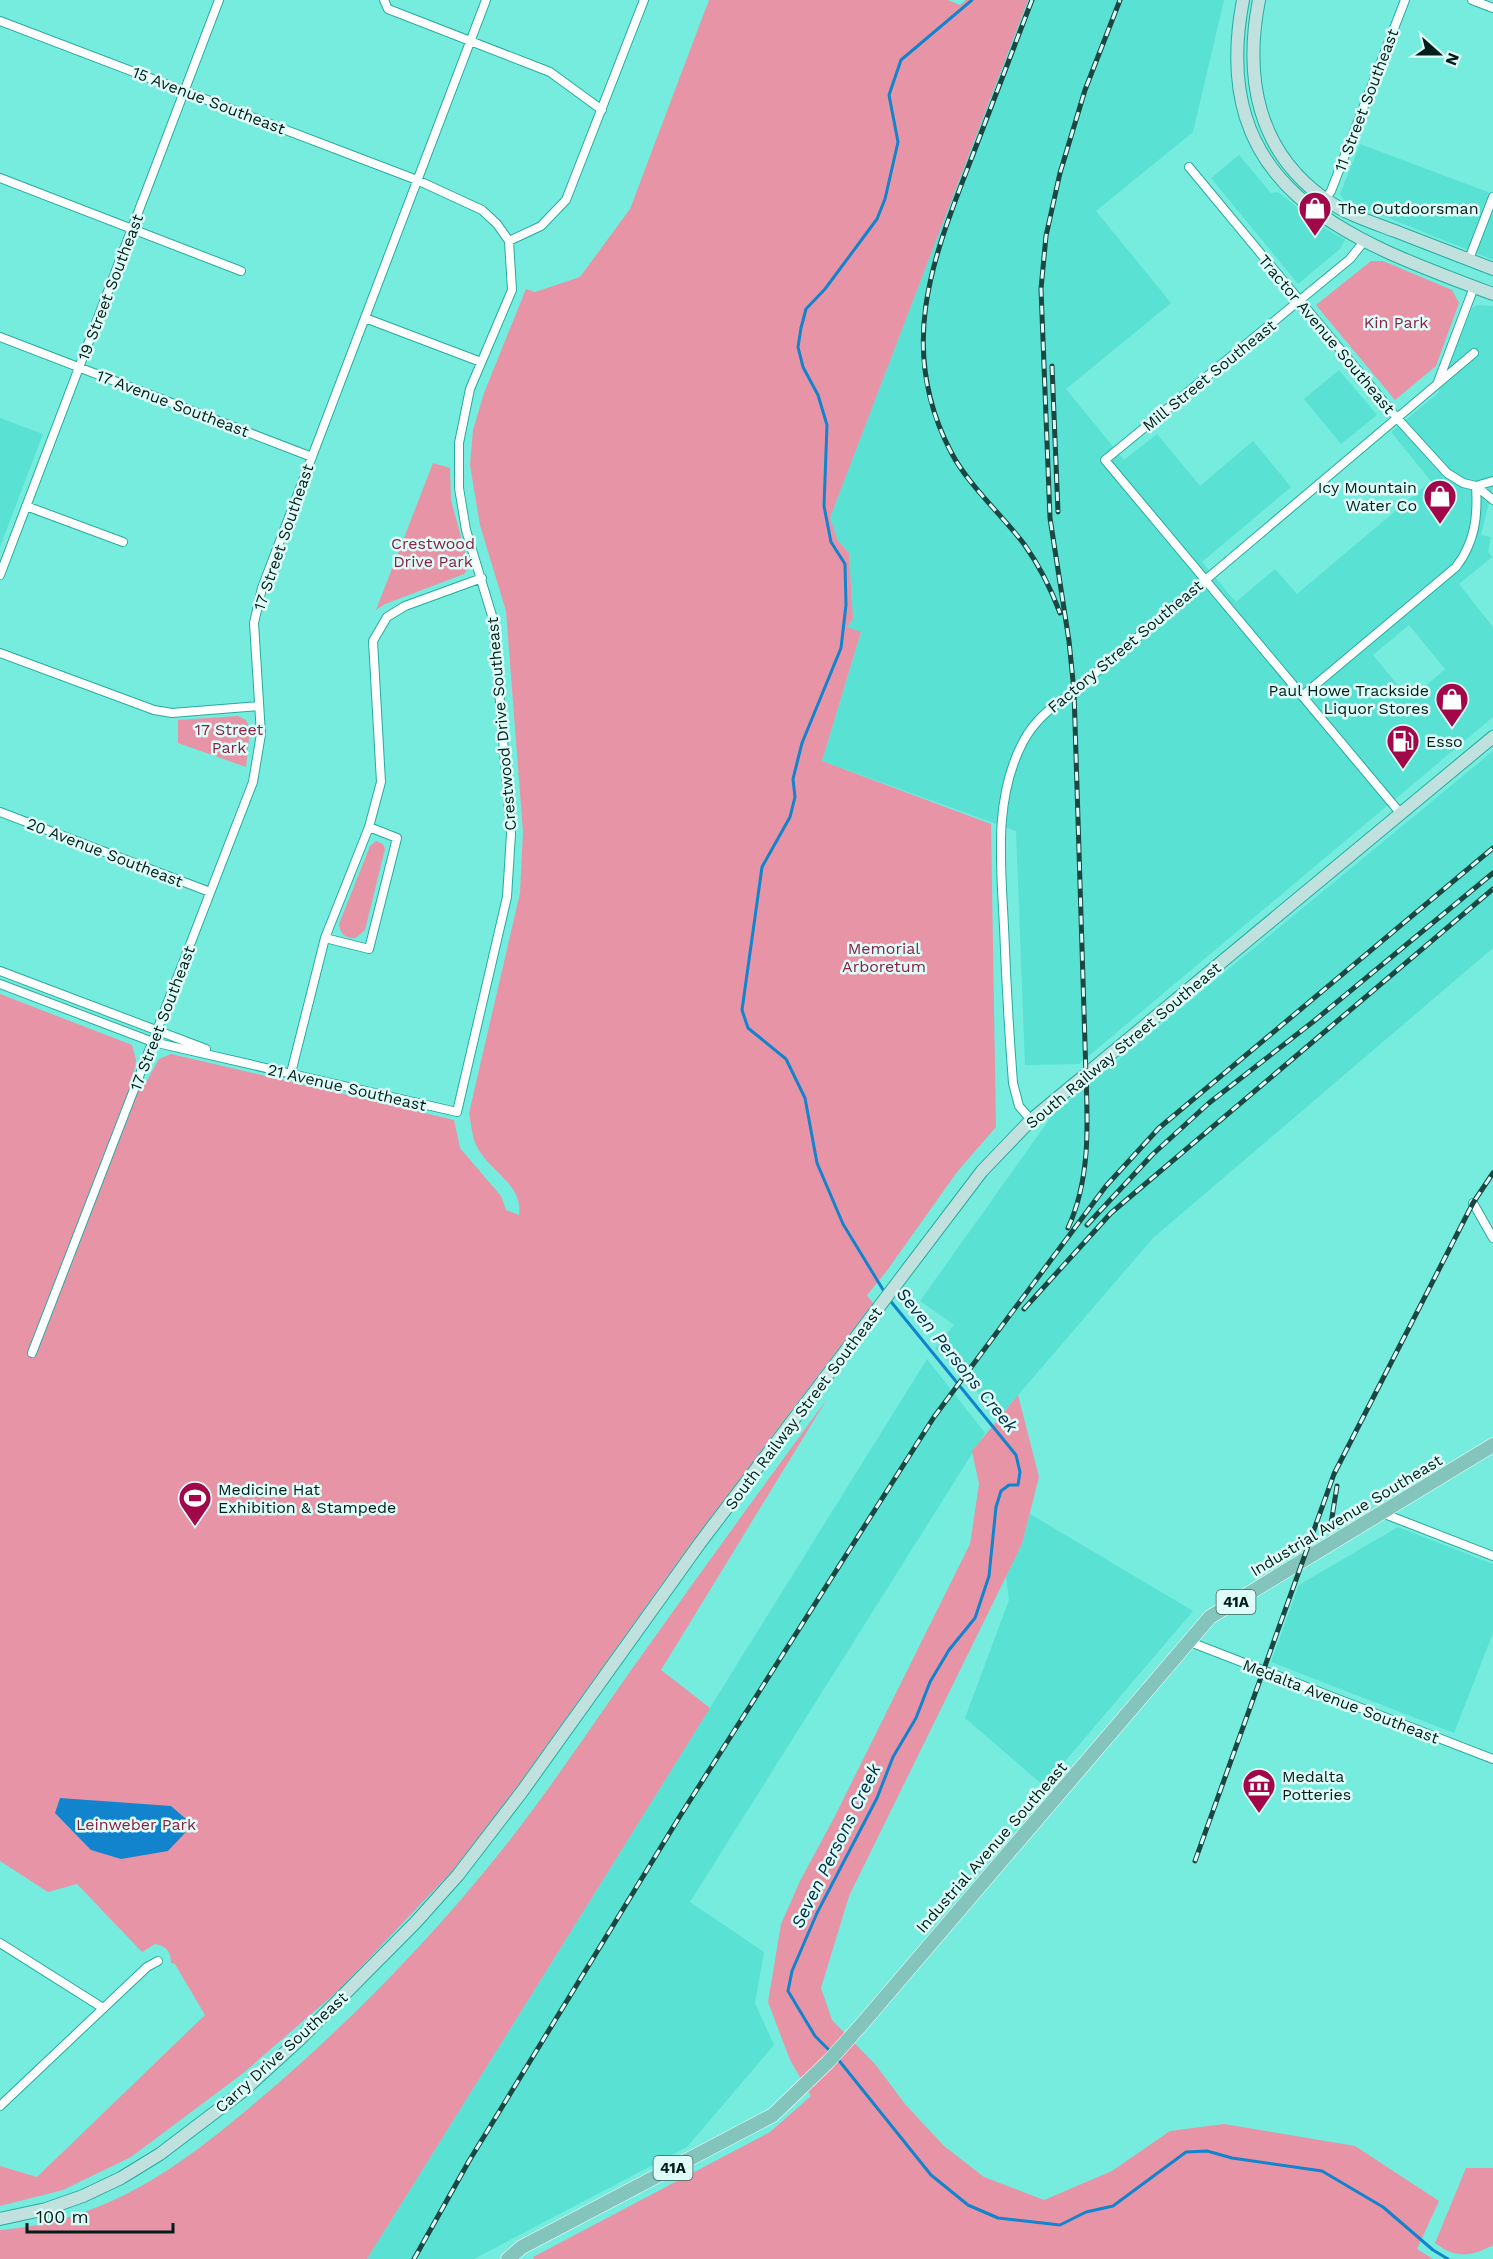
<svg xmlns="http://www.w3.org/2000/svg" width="1493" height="2259" viewBox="0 0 1493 2259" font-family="'Work Sans',sans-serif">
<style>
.built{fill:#59e1d3;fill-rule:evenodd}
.green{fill:#e894a7}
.water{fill:#1283cd}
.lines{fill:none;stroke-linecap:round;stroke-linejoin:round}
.stream{stroke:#1283cd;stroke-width:3}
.street-casing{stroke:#27ab9f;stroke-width:10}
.secondary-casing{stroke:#27ab9f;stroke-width:14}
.primary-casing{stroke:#fff;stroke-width:15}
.street{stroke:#fff;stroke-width:8}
.secondary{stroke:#c1e1de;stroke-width:12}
.primary{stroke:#83c4bd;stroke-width:14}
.rail-casing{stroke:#1a4742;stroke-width:5}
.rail{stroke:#defdf8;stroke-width:3;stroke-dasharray:9;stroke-linecap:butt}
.labels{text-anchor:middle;stroke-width:5;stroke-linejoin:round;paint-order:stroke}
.shield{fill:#defdf8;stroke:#45605d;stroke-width:1.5}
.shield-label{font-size:15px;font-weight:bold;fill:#031d1a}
.street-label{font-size:16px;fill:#031d1a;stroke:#defdf8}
.poi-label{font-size:16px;fill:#031d1a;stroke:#defdf8;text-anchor:start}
.park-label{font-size:16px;fill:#8a2245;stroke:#defdf8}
.water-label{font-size:18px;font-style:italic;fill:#022c4a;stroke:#defdf8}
</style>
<rect width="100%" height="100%" fill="#75ecde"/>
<!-- built -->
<path class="built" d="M 1028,0 L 1224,0 L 1193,132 L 1096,211 L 1171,303 L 1066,389 L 1124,460 L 1157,434 L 1200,486 L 1253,441 L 1291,487 L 1202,562 L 1236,602 L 1275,569 L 1297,594 L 1431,481 L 1391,432 L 1438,393 L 1472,308 L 1477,305 L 1493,306 L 1493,486 L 1481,535 L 1491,537 L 1488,552 L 1492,557 L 1459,584 L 1493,627 L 1493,717 L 1079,1064 L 1025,1065 L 1016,831 L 822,761 L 861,633 L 846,627 L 853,619 L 849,553 L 838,541 L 830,518 ZM 1409,625 L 1445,669 L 1410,700 L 1373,655 Z
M 1360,144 L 1493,194 L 1493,260 L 1344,200 L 1340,194 Z
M 1239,155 L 1271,193 L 1278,192 L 1321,226 L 1345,240 L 1340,249 L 1298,284 L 1211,178 Z
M 1339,370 L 1377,415 L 1341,444 L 1304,399 Z
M 0,418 L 43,434 L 0,547 Z
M 1493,751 L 1493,948 L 1153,1238 L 1000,1416 L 935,1348 L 954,1325 L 920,1301 L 1054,1113 Z
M 927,1359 L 985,1433 L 690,1902 L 764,1952 L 755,2003 L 774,2045 L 687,2147 L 474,2259 L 367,2259 Z
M 1030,1514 L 1193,1611 L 1044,1786 L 965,1718 L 1009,1600 L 1006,1577 L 1022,1544 Z
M 1398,1527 L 1493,1564 L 1493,1633 L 1454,1733 L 1271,1662 L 1299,1585 Z"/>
<!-- green -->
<path class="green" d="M 709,0 L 948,0 L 960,5 L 966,0 L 1028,0 L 830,518 L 838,541 L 849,553 L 853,619 L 847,627 L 861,632 L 822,761 L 991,824 L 996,1127 L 957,1172 L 886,1272 L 867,1295 L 873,1303 L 692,1542 L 516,1788 L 453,1870 L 339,1990 L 242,2074 L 131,2157 L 63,2190 L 0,2206 L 0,2166 L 37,2177 L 205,2015 L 175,1964 L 171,1963 C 171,1951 166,1946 155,1944 L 142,1952 L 77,1884 L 48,1892 L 0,1861 L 0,994 L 132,1045 L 136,1060 L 133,1079 L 145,1084 L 159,1059 L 171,1054 L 454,1120 L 460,1148 L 501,1196 L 506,1210 L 519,1215 C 524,1184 487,1170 476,1145 C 472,1136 471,1123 469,1113 L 520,893 L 523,832 L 506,611 L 480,525 L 470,465 L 473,430 L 484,393 L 526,289 L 535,292 L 580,277 L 630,209 Z
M 1371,261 L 1383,261 L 1452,290 L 1459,303 L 1436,366 L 1395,400 L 1316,305 Z
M 433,463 L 450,468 L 451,500 L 469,567 L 464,574 L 385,604 L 376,610 Z
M 238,716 L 246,720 L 250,730 L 246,767 L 178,743 L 178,720 Z
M 376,841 L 383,844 L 385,849 L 365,930 L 356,938 C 346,939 340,934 339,924 L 370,846 Z
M 1018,1395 L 1039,1477 L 1022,1544 L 849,1896 L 821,1988 L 832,2020 L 875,2064 L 905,2104 L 944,2146 L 984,2177 L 1044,2200 L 1112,2171 L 1170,2131 L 1224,2124 L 1355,2146 L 1439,2201 L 1417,2249 L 1433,2259 L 534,2259 L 533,2257 L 770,2132 L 811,2096 L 790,2060 L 768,2002 L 781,1924 L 800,1881 L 834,1818 L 970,1544 L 979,1484 L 972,1451 Z
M 827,1399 L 661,1670 L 710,1708 L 367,2259 L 0,2259 L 0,2230 C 111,2221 186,2162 268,2092 C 353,2019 432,1938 502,1850 C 557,1781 605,1705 657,1634 C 713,1555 770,1477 827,1399 Z
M 1466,2168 L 1493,2168 L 1493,2245 C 1470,2257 1457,2259 1435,2243 Z"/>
<!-- water -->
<path class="water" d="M 60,1798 L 171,1806 L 186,1819 L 185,1833 L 168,1851 L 121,1859 L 91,1850 L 55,1813 Z"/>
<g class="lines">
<!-- stream -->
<path class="stream" d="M 885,1293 L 843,1224 L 817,1163 L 805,1098 L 786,1059 L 748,1028 L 742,1010 L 762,867 L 790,817 L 795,797 L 793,779 L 802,743 L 841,648 L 846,605 L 845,564 L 831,542 L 824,506 L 827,425 L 818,395 L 803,367 L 798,347 L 801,328 L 806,309 L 825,289 L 877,219 L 885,199 L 898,142 L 889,95 L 901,60 L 972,0
M 832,2053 L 815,2036 L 788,1991 L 792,1971 L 817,1913 L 877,1798 L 893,1757 L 916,1718 L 930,1682 L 949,1650 L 975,1618 L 989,1576 L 996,1507 L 1001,1491 L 1009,1485 L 1018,1485 L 1020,1472 L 1016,1455 L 888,1298
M 837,2058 L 931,2175 L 968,2205 L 998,2218 L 1060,2225 L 1086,2212 L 1113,2206 L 1186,2152 L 1207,2151 L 1232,2158 L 1322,2171 L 1383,2207 L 1433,2250 L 1448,2259"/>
<defs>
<path id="street" d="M 384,0 L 388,9 L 550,72 L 602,110
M 1472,0 L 1493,8
M 0,21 L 417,180 L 482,210 L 497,224 L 509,241 L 512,290 L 470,389 L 459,443 L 459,488 L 466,530 L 493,619 L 511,834 L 507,897 L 457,1112 L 153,1042 L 0,984
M 1189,167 L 1397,418 L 1447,473 L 1463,483 L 1476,486 L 1493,500
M 0,178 L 241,271
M 1325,200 L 1331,191 L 1405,0
M 1365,240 L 1350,259 L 1105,460 L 1401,814
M 509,241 L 541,226 L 566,200 L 644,0
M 1469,259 L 1493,197
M 365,318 L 481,362
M 0,337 L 312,457
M 1438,382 L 1474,287
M 1476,486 L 1493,481
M 26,506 L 123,542
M 0,575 L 219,0
M 0,653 L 154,710 L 172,713 L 259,706
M 1302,696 L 1456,567 C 1475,542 1478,517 1476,486
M 0,812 L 210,892
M 325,938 L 369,949 L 397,838 L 369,827
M 0,971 L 206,1049
M 291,1073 L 325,938 L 369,827 L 381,782 L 373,641 L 387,617 L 405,606 L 482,578
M 1031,1120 L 1019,1106 L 1013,1083 C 1009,1031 1006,979 1004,927 C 1001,865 993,799 1023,742 C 1035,719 1053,706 1074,691 L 1474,353
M 1473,1203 L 1493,1238
M 32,1353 L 253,782 L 261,734 L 254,623 L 262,588 L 486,0
M 1382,1513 L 1493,1556
M 1190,1642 L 1493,1759
M 0,1943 L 103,2008
M 0,2106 L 147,1967 L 158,1961"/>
<path id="secondary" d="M 1243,0 C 1207,189 1345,239 1493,294
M 1259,0 C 1244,77 1257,151 1325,199 C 1346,214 1371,222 1395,231 C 1428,244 1460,256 1493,269
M 0,2219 L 46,2209 L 83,2196 L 121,2178 L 160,2154 L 243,2091 L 300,2039 L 416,1922 L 458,1875 L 521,1793 L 700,1543 L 982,1171 L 1031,1120 L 1493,737"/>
<path id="primary" d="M 508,2259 L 522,2247 L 773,2115 L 828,2062 L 862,2024 L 1210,1617 L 1493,1445"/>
</defs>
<!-- street casing -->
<use href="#street" class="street-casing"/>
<!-- secondary casing -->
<use href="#secondary" class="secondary-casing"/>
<!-- primary casing -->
<use href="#primary" class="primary-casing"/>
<!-- street -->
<use href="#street" class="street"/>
<!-- secondary -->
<use href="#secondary" class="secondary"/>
<!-- primary -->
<use href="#primary" class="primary"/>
<defs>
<path id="rail" d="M 1032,0 C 1012,52 992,104 972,157 C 933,258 896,347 951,452 C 968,485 1002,515 1024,544 C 1039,565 1051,589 1060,613
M 1052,366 L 1058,512
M 1087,1225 L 1152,1155 L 1209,1103 L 1314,1021 L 1493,873
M 1068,1228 C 1090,1180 1088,1127 1086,1076 L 1074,691 L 1069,641 L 1050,518 L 1041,289 L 1046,236 L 1060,173 L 1085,90 L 1120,0
M 1024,1309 L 1111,1213 L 1493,889
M 1330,1530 L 1337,1486
M 1195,1861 L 1334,1474 L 1473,1203 L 1493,1173
M 414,2259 L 469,2161 L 680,1816 L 934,1417 L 1106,1186 L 1159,1128 L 1493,848"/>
</defs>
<!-- rail casing -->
<use href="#rail" class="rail-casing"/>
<!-- rail -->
<use href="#rail" class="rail"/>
</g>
<!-- icons -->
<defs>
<symbol id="shop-pin" viewBox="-11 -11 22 30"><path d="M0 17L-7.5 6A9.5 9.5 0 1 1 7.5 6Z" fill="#a10749" stroke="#defdf8"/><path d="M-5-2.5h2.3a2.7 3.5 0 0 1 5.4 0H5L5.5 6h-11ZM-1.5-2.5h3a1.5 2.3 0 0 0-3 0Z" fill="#fff"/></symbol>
<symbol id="fuel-pin" viewBox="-11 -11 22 30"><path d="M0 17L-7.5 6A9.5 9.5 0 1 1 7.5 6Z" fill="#a10749" stroke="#defdf8"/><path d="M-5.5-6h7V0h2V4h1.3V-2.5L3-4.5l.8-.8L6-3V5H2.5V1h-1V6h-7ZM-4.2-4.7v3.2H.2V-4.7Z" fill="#fff"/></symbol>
<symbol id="stadium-pin" viewBox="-11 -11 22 30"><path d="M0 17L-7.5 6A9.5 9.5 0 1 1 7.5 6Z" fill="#a10749" stroke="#defdf8"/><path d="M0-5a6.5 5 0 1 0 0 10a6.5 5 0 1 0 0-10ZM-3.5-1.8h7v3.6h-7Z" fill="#fff"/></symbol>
<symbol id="museum-pin" viewBox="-11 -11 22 30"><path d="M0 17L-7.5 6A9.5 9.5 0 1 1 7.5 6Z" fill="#a10749" stroke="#defdf8"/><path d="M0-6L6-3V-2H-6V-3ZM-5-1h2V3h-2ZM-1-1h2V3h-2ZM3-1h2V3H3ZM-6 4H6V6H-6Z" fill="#fff"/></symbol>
</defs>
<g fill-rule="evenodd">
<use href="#shop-pin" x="1296" y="189" width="38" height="52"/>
<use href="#shop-pin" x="1421" y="477" width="38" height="52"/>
<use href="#shop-pin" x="1433" y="680" width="38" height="52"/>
<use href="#fuel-pin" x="1384" y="722" width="38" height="52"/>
<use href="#stadium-pin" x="176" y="1479" width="38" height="52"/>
<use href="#museum-pin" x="1240" y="1766" width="38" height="52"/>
</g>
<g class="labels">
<!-- shield labels -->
<g class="shield">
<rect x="1216.5" y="1590" width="39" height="24" rx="4.5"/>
<rect x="653.5" y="2156" width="39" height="24" rx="4.5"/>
</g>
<g class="shield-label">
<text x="1236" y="1607">41A</text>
<text x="673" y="2173">41A</text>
</g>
<!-- street labels -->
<g class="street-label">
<text transform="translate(209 100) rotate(21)" y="6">15 Avenue Southeast</text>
<text transform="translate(1366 100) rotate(-69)" y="6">11 Street Southeast</text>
<text transform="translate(110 287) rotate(-69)" y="6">19 Street Southeast</text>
<text transform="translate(1327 334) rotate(50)" y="6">Tractor Avenue Southeast</text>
<text transform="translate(1209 375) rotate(-39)" y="6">Mill Street Southeast</text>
<text transform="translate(173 403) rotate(21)" y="6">17 Avenue Southeast</text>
<text transform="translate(283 537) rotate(-71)" y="6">17 Street Southeast</text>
<text transform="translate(1125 646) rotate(-40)" y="6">Factory Street Southeast</text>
<text transform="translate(501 724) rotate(-95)" y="6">Crestwood Drive Southeast</text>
<text transform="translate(105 852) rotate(21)" y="6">20 Avenue Southeast</text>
<text transform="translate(162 1018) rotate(-69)" y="6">17 Street Southeast</text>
<text transform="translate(1123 1045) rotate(-40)" y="6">South Railway Street Southeast</text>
<text transform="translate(347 1087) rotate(13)" y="6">21 Avenue Southeast</text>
<text transform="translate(803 1408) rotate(-53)" y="6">South Railway Street Southeast</text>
<text transform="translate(1346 1515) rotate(-31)" y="6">Industrial Avenue Southeast</text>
<text transform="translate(1341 1701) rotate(21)" y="6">Medalta Avenue Southeast</text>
<text transform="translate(991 1847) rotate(-49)" y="6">Industrial Avenue Southeast</text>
<text transform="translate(281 2052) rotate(-42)" y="6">Carry Drive Southeast</text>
</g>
<!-- poi labels -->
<g class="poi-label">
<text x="1338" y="214">The Outdoorsman</text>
<text x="1417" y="493" text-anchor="end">Icy Mountain<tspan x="1417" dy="18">Water Co</tspan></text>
<text x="1429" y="696" text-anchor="end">Paul Howe Trackside<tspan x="1429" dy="18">Liquor Stores</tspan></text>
<text x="1426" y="747">Esso</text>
<text x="218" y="1495">Medicine Hat<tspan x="218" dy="18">Exhibition &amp; Stampede</tspan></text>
<text x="1282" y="1782">Medalta<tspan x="1282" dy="18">Potteries</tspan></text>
</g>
<!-- park labels -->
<g class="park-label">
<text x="1396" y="328">Kin Park</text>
<text x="433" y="549">Crestwood<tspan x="433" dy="18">Drive Park</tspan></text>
<text x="229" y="735">17 Street<tspan x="229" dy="18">Park</tspan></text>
<text x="884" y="954">Memorial<tspan x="884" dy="18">Arboretum</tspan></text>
<text x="136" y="1830">Leinweber Park</text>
</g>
<!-- water labels -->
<g class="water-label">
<text transform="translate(957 1360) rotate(51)" y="6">Seven Persons Creek</text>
<text transform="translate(836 1846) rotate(-64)" y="6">Seven Persons Creek</text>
</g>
</g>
<!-- north arrow -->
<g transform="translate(1439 54) rotate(111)" stroke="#defdf8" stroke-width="4.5" paint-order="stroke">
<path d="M0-4.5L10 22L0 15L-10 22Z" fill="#031d1a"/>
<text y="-9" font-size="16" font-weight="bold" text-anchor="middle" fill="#031d1a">N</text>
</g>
<!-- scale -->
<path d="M27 2223v9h146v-9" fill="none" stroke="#031d1a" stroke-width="3"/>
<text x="36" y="2223" font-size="18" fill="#031d1a" stroke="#defdf8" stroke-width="4.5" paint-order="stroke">100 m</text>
</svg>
